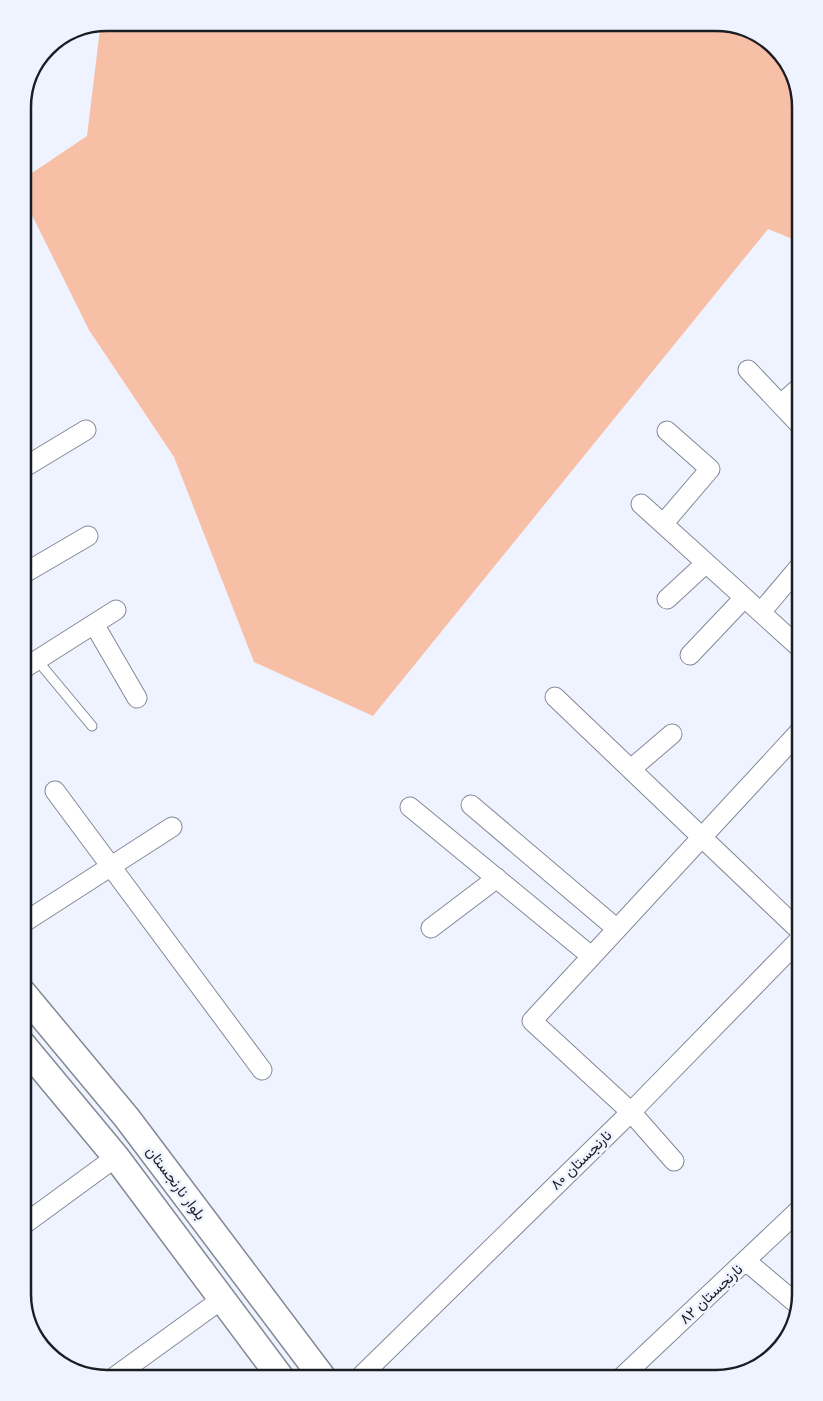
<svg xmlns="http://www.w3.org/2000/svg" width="823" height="1401" viewBox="0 0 823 1401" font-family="'Fira Sans',Vazirmatn,sans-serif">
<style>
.green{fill:#f8bfa7}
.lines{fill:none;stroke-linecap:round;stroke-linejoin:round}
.lane-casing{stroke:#838895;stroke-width:11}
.street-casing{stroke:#838895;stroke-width:21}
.secondary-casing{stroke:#838895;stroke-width:29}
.lane{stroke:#fff;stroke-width:9}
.street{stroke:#fff;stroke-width:19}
.secondary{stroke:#fff;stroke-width:26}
.labels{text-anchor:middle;stroke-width:5;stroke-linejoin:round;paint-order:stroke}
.street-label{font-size:15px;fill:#1b1d22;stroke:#eff3ff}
.rim{fill:none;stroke:#1b1d22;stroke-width:2.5}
</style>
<rect width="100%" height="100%" fill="#eff3ff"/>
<!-- green -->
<path class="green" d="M 722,23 L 763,37 L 792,70 L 800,107 L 800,242 L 768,229 L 373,716 L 254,662 L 174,457 L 89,330 L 23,197 L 23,179 L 87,136 L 100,29 Z"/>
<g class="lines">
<defs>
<path id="lane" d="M 37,660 L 92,726"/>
<path id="street" d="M 748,370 L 800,425
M 781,404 L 800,387
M 23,468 L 86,430
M 641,504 L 800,648
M 663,524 L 710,469 L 667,431
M 23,574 L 88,536
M 667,599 L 706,563
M 761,612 L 800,566
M 94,624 L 137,698
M 690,655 L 744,598
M 23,669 L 116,610
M 555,697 L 800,931
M 631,769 L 672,734
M 55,791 L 262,1070
M 471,805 L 617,929
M 410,807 L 591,956
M 23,923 L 172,827
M 431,928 L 497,878
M 674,1161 L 631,1112 L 532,1021 L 800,731
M 23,1225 L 116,1157
M 746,1261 L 797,1304
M 113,1378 L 222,1299
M 359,1378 L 631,1112 L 800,939
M 621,1378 L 800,1209"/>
<path id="secondary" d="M 23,993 L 127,1118 L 323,1378
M 23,1045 L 116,1157 L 281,1378"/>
</defs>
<!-- lane casing -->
<use href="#lane" class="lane-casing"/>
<!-- street casing -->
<use href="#street" class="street-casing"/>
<!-- secondary casing -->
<use href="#secondary" class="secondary-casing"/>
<!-- lane -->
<use href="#lane" class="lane"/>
<!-- street -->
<use href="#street" class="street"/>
<!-- secondary -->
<use href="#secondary" class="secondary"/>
</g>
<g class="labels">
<!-- street labels -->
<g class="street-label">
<text transform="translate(581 1160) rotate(-44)" y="5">نارنجستان ۸۰</text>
<text transform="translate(176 1183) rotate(53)" y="5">بلوار نارنجستان</text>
<text transform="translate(711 1294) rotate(-43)" y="5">نارنجستان ۸۲</text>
</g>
</g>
<!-- crop -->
<path d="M0 0H823V1401H0ZM107 31H716A76 76 0 0 1 792 107V1294A76 76 0 0 1 716 1370H107A76 76 0 0 1 31 1294V107A76 76 0 0 1 107 31Z" fill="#eff3ff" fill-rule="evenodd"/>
<path class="rim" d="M107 31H716A76 76 0 0 1 792 107V1294A76 76 0 0 1 716 1370H107A76 76 0 0 1 31 1294V107A76 76 0 0 1 107 31Z"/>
</svg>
